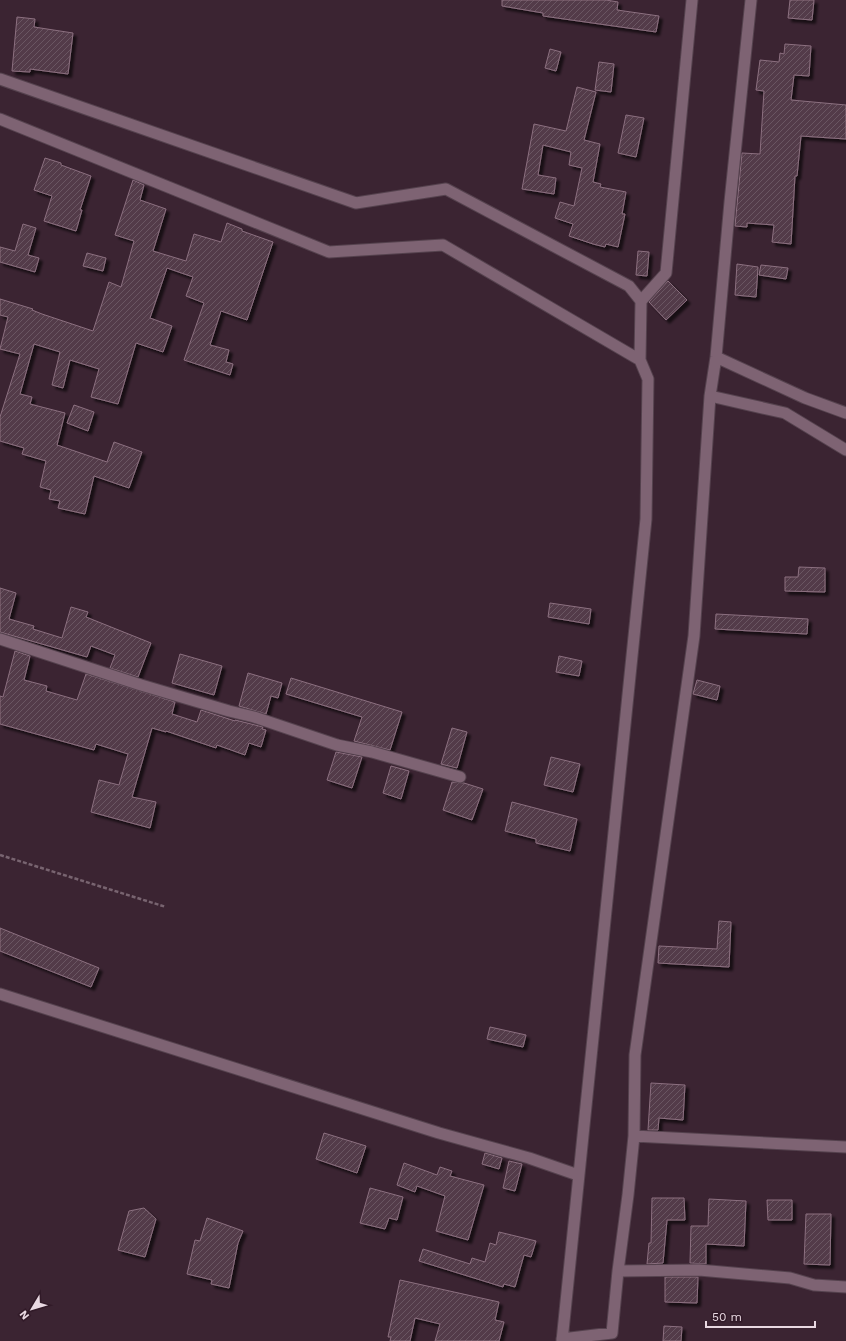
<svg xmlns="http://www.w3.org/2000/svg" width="846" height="1341" viewBox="0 0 846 1341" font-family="'Work Sans',sans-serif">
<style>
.building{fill:url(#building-hatch);stroke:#8c7080;filter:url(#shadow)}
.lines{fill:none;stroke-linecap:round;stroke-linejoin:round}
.minor-casing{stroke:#55424e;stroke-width:13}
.path{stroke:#786470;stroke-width:2.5;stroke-dasharray:4 2;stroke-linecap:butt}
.minor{stroke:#7e6373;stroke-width:11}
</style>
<defs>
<pattern id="building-hatch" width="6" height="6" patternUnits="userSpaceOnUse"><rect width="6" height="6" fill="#523a48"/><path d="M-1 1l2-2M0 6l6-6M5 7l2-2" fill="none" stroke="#6b5662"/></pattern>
<filter id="shadow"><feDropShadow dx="3.5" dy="3.5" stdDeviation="1" flood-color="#0009"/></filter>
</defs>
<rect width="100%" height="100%" fill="#3b2432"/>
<!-- building -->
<path class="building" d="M 502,0 L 606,0 L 618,2 L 617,10 L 659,16 L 656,32 L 543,16 L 543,13 L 502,6 Z
M 790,0 L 814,0 L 812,20 L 788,18 Z
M 17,17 L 35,19 L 34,27 L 73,33 L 68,74 L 30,69 L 30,72 L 12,71 Z
M 785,44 L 811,46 L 809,76 L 794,75 L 791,100 L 846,105 L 846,139 L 801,136 L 797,176 L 795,176 L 791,244 L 772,242 L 774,225 L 747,223 L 747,227 L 735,226 L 742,153 L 760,154 L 764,91 L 756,90 L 760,60 L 779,62 L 780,53 L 784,54 Z
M 550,49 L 561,52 L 556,71 L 545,68 Z
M 599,62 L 614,64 L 611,92 L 595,90 Z
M 577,87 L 596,92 L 584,140 L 600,144 L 593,182 L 601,184 L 600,187 L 626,192 L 622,214 L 625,214 L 618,247 L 606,244 L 605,247 L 593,244 L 569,236 L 573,224 L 555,218 L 560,202 L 574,206 L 582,168 L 569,165 L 571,152 L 543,145 L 538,175 L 556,178 L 554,194 L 522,189 L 534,124 L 566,131 Z
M 626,115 L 644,118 L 636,157 L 618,153 Z
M 45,158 L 61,163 L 61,165 L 91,176 L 80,210 L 82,210 L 76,231 L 44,221 L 52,196 L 34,190 Z
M 133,180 L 144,185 L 140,200 L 166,209 L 153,251 L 186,261 L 194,234 L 221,242 L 227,223 L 242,229 L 242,231 L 273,242 L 247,320 L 221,311 L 210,345 L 229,350 L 226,362 L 233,364 L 230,375 L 184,360 L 204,303 L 186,296 L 193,277 L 167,268 L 150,318 L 172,326 L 163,352 L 136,343 L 118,404 L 91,397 L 99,369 L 70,360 L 63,388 L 52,385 L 60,352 L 34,344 L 20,394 L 32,397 L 30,404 L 65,413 L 57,445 L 107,462 L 114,442 L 142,452 L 129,488 L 94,476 L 85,514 L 58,508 L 60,501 L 49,499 L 51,490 L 40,487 L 46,461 L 22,454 L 24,448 L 0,441 L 0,417 L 20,354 L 0,349 L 8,317 L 0,315 L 0,299 L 33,309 L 32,310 L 42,314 L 93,331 L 109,282 L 121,287 L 134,241 L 115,235 Z
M 23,224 L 36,228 L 28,255 L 39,258 L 35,272 L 0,262 L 0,247 L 15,251 Z
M 638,251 L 649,252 L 647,276 L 636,275 Z
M 87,253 L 106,258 L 103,271 L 83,266 Z
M 737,264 L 758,267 L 756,297 L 735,295 Z
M 761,265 L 788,268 L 786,279 L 759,275 Z
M 668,281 L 687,300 L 666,320 L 649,302 Z
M 74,405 L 94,412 L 88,431 L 67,423 Z
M 799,567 L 825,568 L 825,592 L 785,591 L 785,577 L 798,577 Z
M 0,588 L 16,593 L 9,619 L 34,626 L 33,629 L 62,638 L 71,607 L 88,612 L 86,617 L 151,643 L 138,677 L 110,668 L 115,655 L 91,646 L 87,657 L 0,632 Z
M 550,603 L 591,609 L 589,624 L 548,617 Z
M 716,614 L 808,619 L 807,634 L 715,629 Z
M 15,651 L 30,656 L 24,680 L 47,686 L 46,691 L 77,700 L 86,674 L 175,702 L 172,714 L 197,722 L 201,710 L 235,721 L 235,720 L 263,727 L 262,729 L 266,730 L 261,747 L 249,743 L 245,755 L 217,745 L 216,748 L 166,731 L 166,732 L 152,728 L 132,797 L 156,802 L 150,828 L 91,812 L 99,780 L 119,785 L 128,754 L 96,744 L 94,750 L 0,724 L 0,696 L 3,697 Z
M 180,654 L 222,666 L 214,695 L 172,683 Z
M 559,656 L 582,661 L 579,676 L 556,672 Z
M 248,673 L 282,683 L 278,698 L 271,696 L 266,714 L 239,706 Z
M 291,678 L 402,712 L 390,750 L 354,741 L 362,717 L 286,694 Z
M 697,680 L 720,686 L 717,700 L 693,694 Z
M 452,728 L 467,732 L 457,768 L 441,764 Z
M 336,752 L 362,757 L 352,788 L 327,780 Z
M 551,757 L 580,764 L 573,792 L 544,785 Z
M 391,766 L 409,771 L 401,799 L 383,793 Z
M 452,782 L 464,783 L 483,789 L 472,820 L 443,810 Z
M 512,802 L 577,819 L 570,851 L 536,843 L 536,839 L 505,831 Z
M 719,921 L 731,922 L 729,967 L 658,963 L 659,946 L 717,949 Z
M 0,928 L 99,968 L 91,987 L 0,951 Z
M 490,1027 L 526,1035 L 523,1047 L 487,1039 Z
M 651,1083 L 685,1085 L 683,1120 L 659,1118 L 658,1130 L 648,1130 Z
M 324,1133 L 366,1146 L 357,1173 L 316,1159 Z
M 485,1153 L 502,1158 L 499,1169 L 482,1164 Z
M 509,1161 L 522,1164 L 515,1191 L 503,1188 Z
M 404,1163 L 437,1175 L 440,1167 L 452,1171 L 450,1176 L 484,1185 L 468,1240 L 436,1231 L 445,1196 L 417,1186 L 415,1192 L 397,1185 Z
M 370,1188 L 403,1197 L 397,1220 L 389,1218 L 385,1229 L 360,1223 Z
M 652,1198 L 684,1198 L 685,1220 L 667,1220 L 663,1263 L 647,1264 L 649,1243 L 651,1243 Z
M 709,1199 L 746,1201 L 744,1246 L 706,1244 L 706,1264 L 690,1263 L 691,1226 L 708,1226 Z
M 767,1200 L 792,1200 L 792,1220 L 768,1220 Z
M 144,1208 L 156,1219 L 145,1257 L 118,1250 L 129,1211 Z
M 806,1214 L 831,1214 L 830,1265 L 804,1264 Z
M 207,1218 L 243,1231 L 238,1243 L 229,1288 L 211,1284 L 212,1280 L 187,1274 L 195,1240 L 200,1241 Z
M 499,1232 L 536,1241 L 531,1257 L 524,1255 L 515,1287 L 504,1284 L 503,1287 L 419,1261 L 423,1249 L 470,1264 L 472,1258 L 485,1262 L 490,1243 L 496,1245 Z
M 665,1277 L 698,1277 L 697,1303 L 665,1302 Z
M 400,1280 L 499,1302 L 495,1320 L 504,1322 L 499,1341 L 435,1341 L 440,1324 L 415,1318 L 410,1341 L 390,1341 L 391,1337 L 388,1337 Z
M 664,1326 L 682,1327 L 681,1341 L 663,1341 Z"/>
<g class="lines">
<defs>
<path id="minor" d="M 0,79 L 356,203 L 446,189 L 629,286 L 641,301 L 640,360 L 648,379 L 646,519 L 562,1341
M 0,119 L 329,252 L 443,245 L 640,360
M 641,301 L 666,273 L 692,0
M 716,357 L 805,398 L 846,413
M 710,396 L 785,413 L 846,450
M 0,639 L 141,685 L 229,711 L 254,717 L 337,745 L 372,752 L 460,777
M 0,994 L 439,1133 L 529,1158 L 578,1175
M 634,1136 L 846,1147
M 618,1271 L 699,1270 L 790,1278 L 814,1285 L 846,1287
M 562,1339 L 612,1333 L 618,1271 L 628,1195 L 634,1136 L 635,1055 L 694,636 L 710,396 L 716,357 L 730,202 L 751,0"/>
</defs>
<!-- minor casing -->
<use href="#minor" class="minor-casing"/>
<!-- path -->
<path class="path" d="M 0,855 L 166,907"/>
<!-- minor -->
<use href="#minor" class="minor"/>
</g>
<!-- north arrow -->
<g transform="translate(32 1309) rotate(232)" stroke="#311a28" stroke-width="3" paint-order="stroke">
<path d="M0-3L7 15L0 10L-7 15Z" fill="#e9d9e2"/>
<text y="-6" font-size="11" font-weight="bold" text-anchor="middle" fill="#e9d9e2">N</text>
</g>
<!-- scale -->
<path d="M706 1321v6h109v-6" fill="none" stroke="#e9d9e2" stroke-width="2"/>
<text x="712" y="1321" font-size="12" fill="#e9d9e2" stroke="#311a28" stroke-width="3" paint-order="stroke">50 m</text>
</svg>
